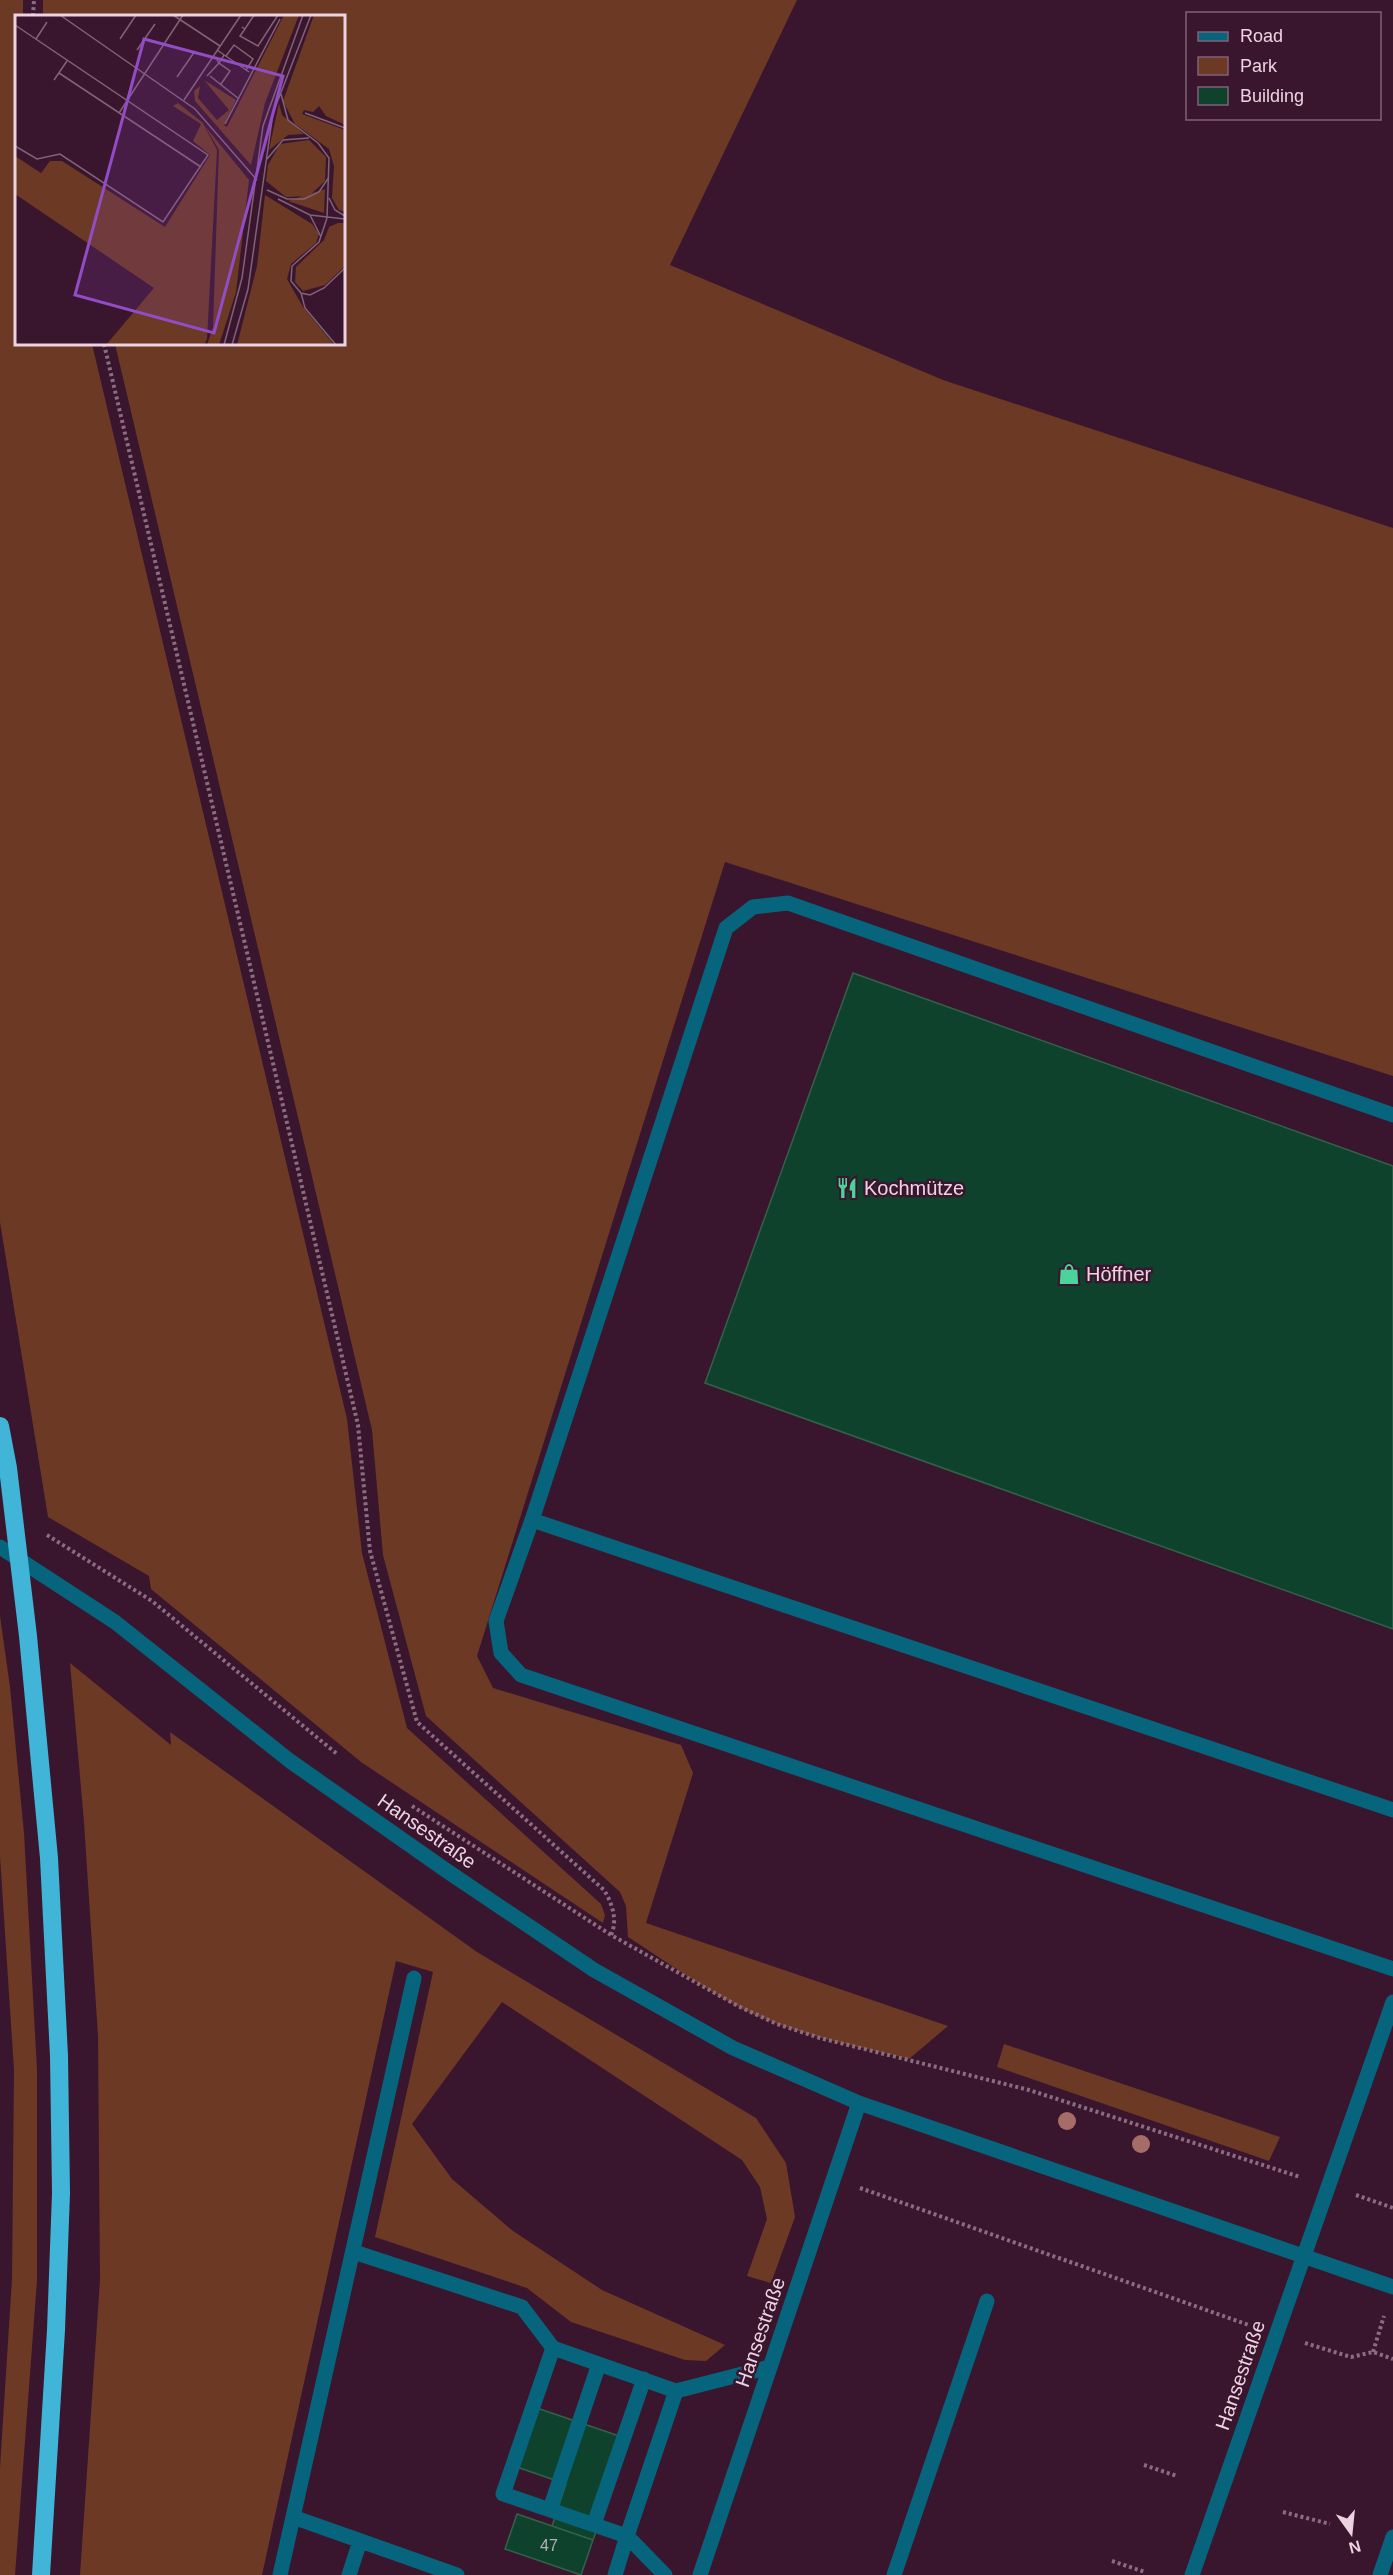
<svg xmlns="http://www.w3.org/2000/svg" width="1393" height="2575" viewBox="0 0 1393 2575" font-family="Arial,sans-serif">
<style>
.green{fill:#6c3925}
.building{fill:#0f422d;stroke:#32624c;stroke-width:1.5}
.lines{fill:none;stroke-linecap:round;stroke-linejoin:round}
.path{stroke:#8b6c80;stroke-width:4;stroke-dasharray:3 3;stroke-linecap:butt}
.minor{stroke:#06657d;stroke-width:15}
.highway{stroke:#40b5d8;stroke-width:18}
.tree{fill:#a66d68}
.labels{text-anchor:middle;stroke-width:5;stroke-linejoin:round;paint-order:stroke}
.number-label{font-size:16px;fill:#b5afb5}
.poi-label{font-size:20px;fill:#ecd3e2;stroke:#3a162e;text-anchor:start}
.street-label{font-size:20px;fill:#ecd3e2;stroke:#3a162e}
.inset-road{fill:none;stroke:#816276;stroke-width:1.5}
.view{fill:#924dc6;fill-opacity:0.15;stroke:#924dc6;stroke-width:3}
.inset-edge{fill:none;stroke:#ecd3e2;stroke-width:3}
</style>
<rect width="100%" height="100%" fill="#3a162e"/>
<!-- green -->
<path class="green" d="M 0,0 L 23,0 L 23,16 L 16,16 L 16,344 L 92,344 L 347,1419 L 362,1553 L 407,1728 L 601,1904 L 605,1915 L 603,1923 L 361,1762 L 151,1589 L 149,1576 L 48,1517 L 0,1222 Z
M 43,0 L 797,0 L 670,265 L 943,380 L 1393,528 L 1393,1076 L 725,862 L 477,1656 L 493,1688 L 681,1745 L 693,1773 L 646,1923 L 948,2026 L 909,2059 C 851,2045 790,2034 737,2006 C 700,1986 664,1960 628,1937 L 626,1906 L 620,1892 L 426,1716 L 383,1555 L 372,1430 L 115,344 L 344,344 L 344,16 L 43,16 Z
M 0,1616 L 10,1687 L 24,1833 L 37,2070 L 37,2280 L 15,2575 L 0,2575 L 0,2468 L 12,2279 L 14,2070 L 0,1856 Z
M 70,1663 L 171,1745 L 170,1732 L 477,1952 L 756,2118 L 786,2163 L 795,2217 L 771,2283 L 747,2276 L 767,2219 L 760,2187 L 742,2160 L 502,2002 L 412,2124 L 452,2179 L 513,2231 L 602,2290 L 725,2345 L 706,2361 L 685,2360 L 571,2322 L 527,2288 L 375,2237 L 433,1972 L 396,1961 L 262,2575 L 80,2575 L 100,2280 L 98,2036 L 84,1822 Z
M 1004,2044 L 1280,2137 L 1269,2161 L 997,2067 Z"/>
<!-- building -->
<path class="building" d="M 853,973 L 1393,1166 L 1393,1629 L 705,1383 Z
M 531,2406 L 628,2439 L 593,2540 L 552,2526 L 566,2484 L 511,2465 Z
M 517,2514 L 593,2540 L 581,2575 L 505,2549 Z"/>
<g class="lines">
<!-- path -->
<path class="path" d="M 33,16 L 34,0
M 104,344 L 358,1425 L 370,1551 L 417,1722 L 604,1890 C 612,1903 618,1920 611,1935
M 47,1535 L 152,1601 L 337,1754
M 412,1806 L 611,1935 L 738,2006 L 777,2024 L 820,2038 L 1029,2090 L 1300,2177
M 860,2188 L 1249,2325
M 1356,2195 L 1393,2208
M 1305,2343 L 1351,2357 L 1373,2352 L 1393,2359
M 1373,2352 L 1384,2316
M 1144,2465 L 1177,2476
M 1283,2512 L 1330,2524
M 1112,2561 L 1145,2572"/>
<!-- minor -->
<path class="minor" d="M 1393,1115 L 788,903 L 753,907 L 726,928 L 532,1520 L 496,1621 L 501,1653 L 521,1675 L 1393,1969
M 532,1520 L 1393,1810
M 0,1547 L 115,1622 L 290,1761 L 447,1871 L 594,1970 L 733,2048 L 859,2103 L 1393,2287
M 354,2252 L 522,2307 L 553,2348 L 676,2391
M 553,2348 L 503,2494 L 627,2536 L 615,2575
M 550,2509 L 599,2364
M 293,2517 L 457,2575
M 594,2524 L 644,2379
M 280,2575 L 414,1978
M 349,2575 L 360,2541
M 665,2575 L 627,2536 L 676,2391 L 770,2367
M 700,2575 L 859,2103
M 894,2575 L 987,2301
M 1192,2575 L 1393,2002
M 1380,2575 L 1393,2537"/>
<!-- highway -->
<path class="highway" d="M 0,1426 L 8,1468 L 28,1636 L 49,1858 L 59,2056 L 61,2193 L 56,2330 L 41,2575"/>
</g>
<!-- trees -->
<g class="tree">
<circle cx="1067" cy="2121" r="9"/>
<circle cx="1141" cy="2144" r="9"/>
</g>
<!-- icons -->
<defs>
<symbol id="restaurant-bare" viewBox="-9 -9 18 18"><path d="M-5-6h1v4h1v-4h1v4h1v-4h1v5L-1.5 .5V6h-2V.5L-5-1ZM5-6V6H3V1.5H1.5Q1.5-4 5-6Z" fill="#4cd39b" stroke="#3a162e" stroke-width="2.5" paint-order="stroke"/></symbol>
<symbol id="shop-bare" viewBox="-9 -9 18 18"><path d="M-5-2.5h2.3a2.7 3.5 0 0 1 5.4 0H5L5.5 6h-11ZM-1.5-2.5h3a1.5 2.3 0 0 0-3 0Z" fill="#4cd39b" stroke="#3a162e" stroke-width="2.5" paint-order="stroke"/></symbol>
</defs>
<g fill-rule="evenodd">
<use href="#restaurant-bare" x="832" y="1173" width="30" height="30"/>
<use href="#shop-bare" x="1054" y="1259" width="30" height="30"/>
</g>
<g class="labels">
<!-- number labels -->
<g class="number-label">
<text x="549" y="2551">47</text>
</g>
<!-- poi labels -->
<g class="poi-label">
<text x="864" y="1195">Kochmütze</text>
<text x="1086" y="1281">Höffner</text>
</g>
<!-- street labels -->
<g class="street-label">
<text transform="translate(427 1831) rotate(35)" y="7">Hansestraße</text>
<text transform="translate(760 2332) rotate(-71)" y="7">Hansestraße</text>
<text transform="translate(1240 2375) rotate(-71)" y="7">Hansestraße</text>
</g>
</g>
<!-- overview -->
<g transform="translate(15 15)">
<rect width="330" height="330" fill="#3a162e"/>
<path d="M 269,0 L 284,0 L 250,88 L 236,150 L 180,86 L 179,76 L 185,71 L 183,83 L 202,105 L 214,95 L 189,65 L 221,85 L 209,110 L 212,112 ZM 299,0 L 330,0 L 330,110 L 311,101 L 304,91 L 298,97 L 289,95 L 287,99 L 330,115 L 330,197 L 324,195 L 317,183 L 319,151 L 314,134 L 280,109 L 268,86 ZM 163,88 L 188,108 L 202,135 L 192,324 L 189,330 L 91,330 L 139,273 L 0,179 L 0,141 L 26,158 L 35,146 L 47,146 L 150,212 L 195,140 L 178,126 L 186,109 L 158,91 ZM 264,88 L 267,100 L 289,119 L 273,120 L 254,135 ZM 190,111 L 234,165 L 221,277 L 204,330 L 192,330 L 198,312 L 204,135 ZM 294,125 L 311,142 L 310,166 L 294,181 L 271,182 L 251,166 L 253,150 L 265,129 ZM 310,174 L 309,198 L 273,186 ZM 250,180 L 297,209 L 304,219 L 301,228 L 276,249 L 272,264 L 288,292 L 319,330 L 222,330 L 242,251 ZM 323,208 L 330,208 L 330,251 L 310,270 L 288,276 L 280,267 L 281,252 L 309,225 L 314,212 Z" fill="#6c3925"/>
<path class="inset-road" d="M 45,0 L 180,94 L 242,165M 158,0 L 205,31M 0,10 L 193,140 L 148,207 L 45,139 L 22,144 L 0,131M 227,12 L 230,14 L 239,0M 230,14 L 225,21 L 243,31 L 263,0M 21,24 L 32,7M 105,24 L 121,0M 122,35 L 140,9M 202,35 L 234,57M 211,41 L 219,30 L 238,44 L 231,55M 44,58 L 186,152M 192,61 L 204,48 L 202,45M 195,61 L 224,84M 162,62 L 180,36M 39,65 L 52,46M 206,69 L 215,56 L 204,48 L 209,40M 266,79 L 273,105 L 303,128 L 314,143 L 312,203M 169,85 L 226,0M 104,98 L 168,0M 290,98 L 330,113M 210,109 L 265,4M 252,144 L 268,125 L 294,123M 252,175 L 272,184 L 289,184 L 304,177 L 314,162M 314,183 L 320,195 L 330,201M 263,184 L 295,200 L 330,204M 295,200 L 306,222M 312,203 L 304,227 L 277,251 L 276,266 L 286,278 L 295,280 L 309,273 L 330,253M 286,278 L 290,293 L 321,330M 209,330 L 227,263 L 248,111 L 288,0M 217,330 L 233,274 L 258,98 L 296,0"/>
<path class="view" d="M 129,24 L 268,61 L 199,318 L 60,280 Z"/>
<rect width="330" height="330" class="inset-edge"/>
</g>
<!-- legend -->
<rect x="1186" y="12" width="195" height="108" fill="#3a162e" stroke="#816276" stroke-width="1.5"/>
<rect x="1198" y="32" width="30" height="9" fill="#06657d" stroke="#816276" stroke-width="1.5"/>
<text x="1240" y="42" font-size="18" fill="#ecd3e2">Road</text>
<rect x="1198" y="57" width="30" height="18" fill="#6c3925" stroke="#816276" stroke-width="1.5"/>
<text x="1240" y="72" font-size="18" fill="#ecd3e2">Park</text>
<rect x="1198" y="87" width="30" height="18" fill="#0f422d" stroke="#816276" stroke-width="1.5"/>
<text x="1240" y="102" font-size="18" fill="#ecd3e2">Building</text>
<!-- north arrow -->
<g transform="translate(1351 2533) rotate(165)" stroke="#3a162e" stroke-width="4.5" paint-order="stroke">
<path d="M0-4.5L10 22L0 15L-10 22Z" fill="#ecd3e2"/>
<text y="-9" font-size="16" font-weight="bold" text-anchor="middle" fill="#ecd3e2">N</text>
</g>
</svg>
